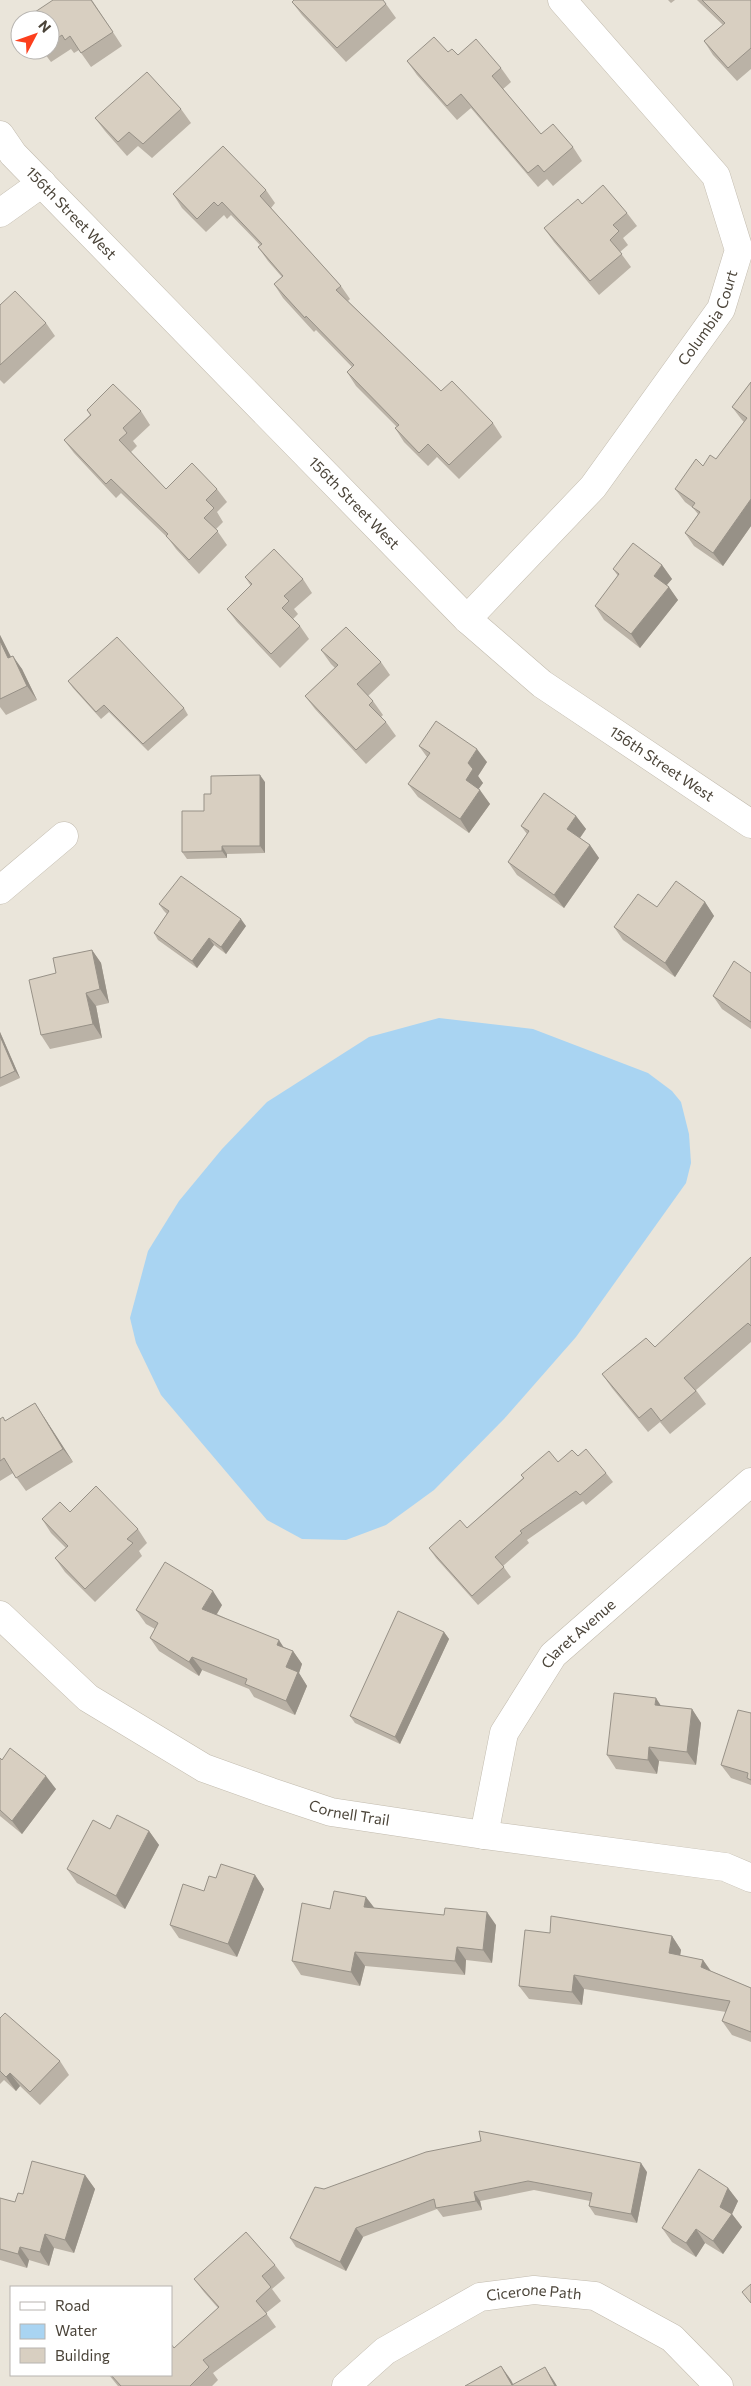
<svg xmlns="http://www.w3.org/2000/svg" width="751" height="2386" viewBox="0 0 751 2386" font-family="Commissioner,sans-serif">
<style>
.residential{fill:#eae5da;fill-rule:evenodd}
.water{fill:#a9d4f2}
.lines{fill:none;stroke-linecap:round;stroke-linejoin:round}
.street-casing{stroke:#c2bbae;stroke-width:29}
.street{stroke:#fff;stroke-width:28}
.wall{fill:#bab2a6}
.shaded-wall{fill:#979187}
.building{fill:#d8cfc1;stroke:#979187}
.labels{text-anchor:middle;stroke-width:4.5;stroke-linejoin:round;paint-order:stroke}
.street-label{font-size:15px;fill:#4b4439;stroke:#fff}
</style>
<rect width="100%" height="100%" fill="#f6f3ec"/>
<!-- residential -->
<path class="residential" d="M 0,0 L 751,0 L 751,2386 L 0,2386 ZM 20,20 L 50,20 L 50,50 L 20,50 ZM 11,2287 L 171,2287 L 171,2375 L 11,2375 Z"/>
<!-- water -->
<path class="water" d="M 439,1018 L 533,1029 L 648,1073 L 672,1091 L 681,1102 L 689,1134 L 691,1163 L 686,1183 L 576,1337 L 504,1419 L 434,1490 L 386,1525 L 346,1540 L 302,1539 L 267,1520 L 161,1395 L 136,1343 L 130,1318 L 148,1251 L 179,1201 L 222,1149 L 267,1102 L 369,1037 Z"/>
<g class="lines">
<defs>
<g id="street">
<path id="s1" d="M 0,135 L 13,154 L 467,619 L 542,684 L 751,824"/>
<path d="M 0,213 L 42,183"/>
<path id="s2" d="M 467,619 L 593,487 L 721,309 L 739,250 L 716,176 L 562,0"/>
<path d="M 0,890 L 64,836"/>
<path id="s3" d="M 0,1615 L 88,1698 L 204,1768 L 271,1792 L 331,1812 L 484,1835 L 725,1867 L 751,1878"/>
<path id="s4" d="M 484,1835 L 504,1733 L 553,1655 L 751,1482"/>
<path id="s5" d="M 346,2386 L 385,2351 L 480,2297 L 534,2290 L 595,2296 L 672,2338 L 719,2386"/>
</g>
</defs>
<!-- street casing -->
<use href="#street" class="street-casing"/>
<!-- street -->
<use href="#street" class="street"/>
</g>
<!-- wall -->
<path class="wall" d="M 92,0 L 122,46 L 91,67 L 79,50 L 74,53 L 71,49 L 51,62 L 42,50 L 50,50 L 50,20 Z
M 668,0 L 675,0 L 671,3 Z
M 697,0 L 751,0 L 751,69 L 737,81 L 713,55 L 704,41 L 723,25 Z
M 292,2 L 386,4 L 396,18 L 346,62 L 302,15 Z
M 448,52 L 501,68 L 511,82 L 503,89 L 541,134 L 573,147 L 582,161 L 553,186 L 547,179 L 538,187 L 471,108 L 457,120 L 417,75 L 407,61 Z
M 181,109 L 191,123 L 152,158 L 138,146 L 127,156 L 105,131 L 95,118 Z
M 266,190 L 275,203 L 271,208 L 341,286 L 350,299 L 348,301 L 441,391 L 493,423 L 502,437 L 459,479 L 437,457 L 428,466 L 404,442 L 395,428 L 397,427 L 356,386 L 347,372 L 352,367 L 316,330 L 314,332 L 283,298 L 274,284 L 282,277 L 268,261 L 258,247 L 260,245 L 231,215 L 227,219 L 224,215 L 206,232 L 182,208 L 173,194 Z
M 582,204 L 627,213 L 637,226 L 623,238 L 628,245 L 620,252 L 631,267 L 599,295 L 554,242 L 544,228 Z
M 0,305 L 46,323 L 55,336 L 4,384 L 0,380 Z
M 751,382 L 751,526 L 723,566 L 694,546 L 685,533 L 698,514 L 693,508 L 685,502 L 675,489 L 703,466 L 716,459 L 744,422 L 742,420 L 732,407 Z
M 87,410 L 141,411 L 150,425 L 133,441 L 137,446 L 131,452 L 166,489 L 217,489 L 227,502 L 217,512 L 223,522 L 216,529 L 227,545 L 199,574 L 176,549 L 168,538 L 121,493 L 116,498 L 74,453 L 64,440 L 90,415 Z
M 662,565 L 672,579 L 667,585 L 678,600 L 640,648 L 604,620 L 595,606 L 618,576 L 613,569 Z
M 245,577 L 303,579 L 312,593 L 294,609 L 298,614 L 293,619 L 300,626 L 309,639 L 280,668 L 237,622 L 227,609 L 251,586 Z
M 0,635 L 11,657 L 22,669 L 37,700 L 6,715 L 0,707 Z
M 321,650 L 381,662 L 390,675 L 368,696 L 373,701 L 383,715 L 381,717 L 386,722 L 396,736 L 366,764 L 315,709 L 305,696 L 335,668 L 331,664 Z
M 68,681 L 184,708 L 188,715 L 148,751 L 109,712 L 101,719 L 73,688 Z
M 419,746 L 487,762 L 478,776 L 483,783 L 478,789 L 490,804 L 469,833 L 418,797 L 408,784 L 427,757 Z
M 265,782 L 265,853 L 227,854 L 227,858 L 187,859 L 182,852 L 204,811 L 211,794 Z
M 576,816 L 586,829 L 580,838 L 590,845 L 599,858 L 564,908 L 517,875 L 508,862 L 527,834 L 521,826 Z
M 705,902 L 714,916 L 675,977 L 623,940 L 614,927 L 657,907 Z
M 159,904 L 246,926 L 226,954 L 214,945 L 197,968 L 158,940 L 154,933 L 167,914 L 164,911 Z
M 92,950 L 101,963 L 109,1003 L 96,1006 L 102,1038 L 50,1049 L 41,1035 L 56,973 Z
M 751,973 L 751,1029 L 722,1009 L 713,996 Z
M 0,1032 L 20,1078 L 0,1087 Z
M 751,1257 L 751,1342 L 696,1390 L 706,1404 L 670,1434 L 660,1422 L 648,1432 L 612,1388 L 602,1374 L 655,1347 Z
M 44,1417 L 73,1462 L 26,1491 L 13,1473 L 0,1481 L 0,1419 L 6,1421 Z
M 578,1456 L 606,1473 L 613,1482 L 586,1505 L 583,1501 L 527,1540 L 529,1543 L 503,1566 L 511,1577 L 478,1605 L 436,1558 L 429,1548 L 467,1528 L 523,1478 L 521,1475 Z
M 70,1512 L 138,1529 L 147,1543 L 139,1551 L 142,1556 L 95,1602 L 65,1572 L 55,1558 L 66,1548 L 51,1533 L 42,1519 Z
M 222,1605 L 217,1614 L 284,1647 L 293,1651 L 302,1664 L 299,1673 L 307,1686 L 295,1715 L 254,1697 L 249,1689 L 202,1670 L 199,1676 L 159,1651 L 150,1638 L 155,1629 L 146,1624 L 136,1610 Z
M 444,1632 L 449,1639 L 400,1744 L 355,1723 L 350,1716 Z
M 661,1706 L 692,1709 L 701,1723 L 696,1765 L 659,1761 L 657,1774 L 616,1769 L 607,1755 Z
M 751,1713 L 751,1785 L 731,1778 L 721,1765 Z
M 0,1758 L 56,1789 L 22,1834 L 0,1816 Z
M 110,1829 L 149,1831 L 159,1845 L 125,1909 L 77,1883 L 67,1869 Z
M 255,1875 L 264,1889 L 237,1957 L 179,1938 L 170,1925 L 204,1891 L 216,1878 Z
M 374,1908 L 496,1925 L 492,1963 L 466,1960 L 465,1975 L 365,1966 L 360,1986 L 301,1975 L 292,1961 L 330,1909 Z
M 550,1933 L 672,1936 L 681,1950 L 680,1956 L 703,1960 L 711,1971 L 751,1988 L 751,2042 L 732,2035 L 722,2021 L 726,2012 L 584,1989 L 582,2005 L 529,1999 L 519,1986 Z
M 0,2018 L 60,2061 L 69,2075 L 40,2105 L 20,2086 L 16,2091 L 4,2080 L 0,2084 Z
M 647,2172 L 637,2223 L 595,2215 L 589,2206 L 590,2201 L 534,2190 L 480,2201 L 482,2210 L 443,2217 L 437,2209 L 363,2237 L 346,2271 L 296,2247 L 290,2238 L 324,2189 Z
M 85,2175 L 95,2189 L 74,2253 L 54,2248 L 49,2266 L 29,2260 L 27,2268 L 0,2260 L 0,2198 L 15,2202 L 23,2194 Z
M 728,2188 L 738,2201 L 732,2214 L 742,2227 L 723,2254 L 705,2243 L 696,2257 L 672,2242 L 662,2228 Z
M 275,2265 L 285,2278 L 272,2289 L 281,2301 L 266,2313 L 276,2327 L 213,2373 L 218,2380 L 212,2386 L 118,2386 L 109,2375 L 171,2375 L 174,2348 L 218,2308 L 204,2292 L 194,2279 Z"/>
<!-- shaded-wall -->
<path class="shaded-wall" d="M 751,499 L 751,526 L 723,566 L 713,553 Z
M 662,565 L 672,579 L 663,589 L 654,576 Z
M 669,587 L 678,600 L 640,648 L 631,634 Z
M 0,635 L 18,671 L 8,658 L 0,641 Z
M 13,656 L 22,669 L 37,700 L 27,686 Z
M 477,749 L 487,762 L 478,776 L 483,783 L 475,794 L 466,780 L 468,763 Z
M 260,775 L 265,782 L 265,853 L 260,846 Z
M 480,790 L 490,804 L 469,833 L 460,819 Z
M 576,816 L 586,829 L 577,842 L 567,829 Z
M 590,845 L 599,858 L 564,908 L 554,895 Z
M 222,846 L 227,854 L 227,858 L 222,851 Z
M 705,902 L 714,916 L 675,977 L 665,963 Z
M 241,919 L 246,926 L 226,954 L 221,947 Z
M 209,938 L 214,945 L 197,968 L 192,961 Z
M 92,950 L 101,963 L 109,1003 L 100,989 Z
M 86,993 L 96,1006 L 102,1038 L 93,1024 Z
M 0,1032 L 20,1078 L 15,1071 L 0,1036 Z
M 35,1403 L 44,1417 L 73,1462 L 63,1449 Z
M 213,1591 L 222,1605 L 212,1622 L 202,1609 Z
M 444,1632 L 449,1639 L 400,1744 L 395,1737 Z
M 279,1640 L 288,1654 L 277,1645 Z
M 293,1651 L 302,1664 L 299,1673 L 307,1686 L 295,1715 L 286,1701 L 286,1667 Z
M 192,1657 L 202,1670 L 199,1676 L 189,1662 Z
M 656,1698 L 665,1712 L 655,1705 Z
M 692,1709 L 701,1723 L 696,1765 L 687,1752 Z
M 649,1747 L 659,1761 L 657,1774 L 648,1760 Z
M 46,1776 L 56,1789 L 22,1834 L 12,1821 Z
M 149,1831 L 159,1845 L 125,1909 L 116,1896 Z
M 255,1875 L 264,1889 L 237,1957 L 228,1944 Z
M 366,1897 L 376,1910 L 364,1907 Z
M 487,1912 L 496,1925 L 492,1963 L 483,1950 Z
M 672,1936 L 681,1950 L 678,1967 L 669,1953 Z
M 457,1947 L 466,1960 L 465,1975 L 455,1961 Z
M 355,1952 L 365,1966 L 360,1986 L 351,1972 Z
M 703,1960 L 712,1973 L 701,1967 Z
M 574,1975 L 584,1989 L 582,2005 L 572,1992 Z
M 10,2073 L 20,2086 L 16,2091 L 6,2077 Z
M 641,2163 L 647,2172 L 637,2223 L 631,2214 Z
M 85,2175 L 95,2189 L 74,2253 L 65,2240 Z
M 728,2188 L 738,2201 L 732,2214 L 742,2227 L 723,2254 L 713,2241 L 720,2207 Z
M 474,2192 L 480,2201 L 482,2210 L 476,2201 Z
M 356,2228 L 363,2237 L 346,2271 L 340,2262 Z
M 696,2229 L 705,2243 L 696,2257 L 686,2243 Z
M 45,2234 L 54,2248 L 49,2266 L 40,2252 Z
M 20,2247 L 29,2260 L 27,2268 L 18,2254 Z
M 501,2366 L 511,2380 L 514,2386 L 512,2386 Z
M 545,2367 L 554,2381 L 557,2386 L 555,2386 Z"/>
<!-- building -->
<path class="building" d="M 53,0 L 91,0 L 113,32 L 81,53 L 70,36 L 65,40 L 62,35 L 50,43 L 50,20 L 23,20 Z
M 294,0 L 383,0 L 386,4 L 337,48 L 292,2 Z
M 702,0 L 751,0 L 751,48 L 728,68 L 704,41 L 725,23 Z
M 434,37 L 448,52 L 452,49 L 458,55 L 476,39 L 501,68 L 492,76 L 541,134 L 553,124 L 573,147 L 544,172 L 538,165 L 528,173 L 461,94 L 447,106 L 407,61 Z
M 147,72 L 181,109 L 143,144 L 129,132 L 118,142 L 95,118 Z
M 223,146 L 266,190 L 260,196 L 341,286 L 336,290 L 441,391 L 452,381 L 493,423 L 449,465 L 428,444 L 419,453 L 395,428 L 399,425 L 347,372 L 354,365 L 306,316 L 305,318 L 274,284 L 283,276 L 258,247 L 262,244 L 222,202 L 218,206 L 214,202 L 197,219 L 173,194 Z
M 603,185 L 627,213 L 613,225 L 619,231 L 610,240 L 622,254 L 590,281 L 544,228 L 578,199 L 582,204 Z
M 15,291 L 46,323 L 0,365 L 0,305 Z
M 751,382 L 751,499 L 713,553 L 685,533 L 700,512 L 692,507 L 695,503 L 675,489 L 696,459 L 703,466 L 710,455 L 716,459 L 747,418 L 732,407 Z
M 113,384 L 141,411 L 123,428 L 127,433 L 119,440 L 166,489 L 192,463 L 217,489 L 206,500 L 214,508 L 204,518 L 218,531 L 189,560 L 166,536 L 168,534 L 111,479 L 106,484 L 64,440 L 91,415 L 87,410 Z
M 633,543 L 662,565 L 654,576 L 669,587 L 631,634 L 595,606 L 619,574 L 613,569 Z
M 274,549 L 303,579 L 284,596 L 289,601 L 282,608 L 300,626 L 271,654 L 227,609 L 252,584 L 245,577 Z
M 346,627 L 381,662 L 357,684 L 373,701 L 369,705 L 386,722 L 356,750 L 305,696 L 338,665 L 321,650 Z
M 117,637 L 184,708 L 143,744 L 104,705 L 96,712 L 68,681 Z
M 0,641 L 8,658 L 13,656 L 27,686 L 0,699 Z
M 436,721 L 477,749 L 468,763 L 473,769 L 466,780 L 480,790 L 460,819 L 408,784 L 430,753 L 419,746 Z
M 260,775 L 260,846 L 222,846 L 222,851 L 182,852 L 182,811 L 204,811 L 204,794 L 211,794 L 211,776 Z
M 544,793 L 576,816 L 567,829 L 590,845 L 554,895 L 508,862 L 529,831 L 521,826 Z
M 181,876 L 241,919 L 221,947 L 209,938 L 192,961 L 154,933 L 169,911 L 159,904 Z
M 676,881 L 705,902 L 665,963 L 614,927 L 638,894 L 657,907 Z
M 92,950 L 100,989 L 86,993 L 93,1024 L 41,1035 L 29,980 L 56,973 L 53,958 Z
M 734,961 L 751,973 L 751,1022 L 713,996 Z
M 0,1036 L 15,1071 L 0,1078 Z
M 751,1257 L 751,1326 L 748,1323 L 684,1378 L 696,1391 L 661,1421 L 651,1408 L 639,1418 L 602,1374 L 646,1338 L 655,1347 Z
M 35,1403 L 63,1449 L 16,1478 L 4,1458 L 0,1461 L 0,1419 L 3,1417 L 5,1421 Z
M 586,1449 L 606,1473 L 580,1495 L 576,1491 L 520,1531 L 522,1533 L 495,1557 L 504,1567 L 472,1596 L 429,1548 L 460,1520 L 467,1528 L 524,1478 L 521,1475 L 549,1451 L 558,1462 L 572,1450 L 578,1456 Z
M 96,1486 L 138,1529 L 127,1539 L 133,1543 L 85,1589 L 55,1558 L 68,1546 L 42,1519 L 60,1502 L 70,1512 Z
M 165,1562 L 213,1591 L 202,1609 L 279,1640 L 277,1645 L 293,1651 L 286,1667 L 298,1672 L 286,1701 L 245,1684 L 247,1679 L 192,1657 L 189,1662 L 150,1638 L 158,1623 L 136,1610 Z
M 398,1611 L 444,1632 L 395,1737 L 350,1716 Z
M 614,1693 L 656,1698 L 655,1705 L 692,1709 L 687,1752 L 649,1747 L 648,1760 L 607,1755 Z
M 738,1710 L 751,1713 L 751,1780 L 747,1778 L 748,1773 L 721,1765 Z
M 10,1748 L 46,1776 L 12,1821 L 0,1810 L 0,1758 L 2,1760 Z
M 117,1815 L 149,1831 L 116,1896 L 67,1869 L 93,1820 L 110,1829 Z
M 221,1864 L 255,1875 L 228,1944 L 170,1925 L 183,1884 L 204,1891 L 209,1876 L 216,1878 Z
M 334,1891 L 366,1897 L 364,1907 L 444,1915 L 445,1908 L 487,1912 L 483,1950 L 457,1947 L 455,1961 L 355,1952 L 351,1972 L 292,1961 L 302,1903 L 330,1909 Z
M 551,1916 L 672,1936 L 669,1953 L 703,1960 L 701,1967 L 751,1988 L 751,2032 L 722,2021 L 730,2001 L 574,1975 L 572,1992 L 519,1986 L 525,1930 L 550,1933 Z
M 5,2013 L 60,2061 L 30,2092 L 10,2073 L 6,2077 L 0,2071 L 0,2018 Z
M 479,2131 L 641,2163 L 631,2214 L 589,2206 L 592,2193 L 528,2181 L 474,2192 L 476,2201 L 436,2208 L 434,2199 L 356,2228 L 340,2262 L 290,2238 L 315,2187 L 324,2189 L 426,2152 L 481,2141 Z
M 32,2161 L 85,2175 L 65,2240 L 45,2234 L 40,2252 L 20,2247 L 18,2254 L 0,2249 L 0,2198 L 15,2202 L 18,2193 L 23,2194 Z
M 699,2169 L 728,2188 L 720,2207 L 732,2214 L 713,2241 L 696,2229 L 686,2243 L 662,2228 Z
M 246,2232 L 275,2265 L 262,2276 L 271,2287 L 256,2301 L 267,2314 L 203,2360 L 209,2367 L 190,2386 L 121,2386 L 111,2375 L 171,2375 L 171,2344 L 174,2348 L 219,2307 L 194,2279 Z
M 751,2284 L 751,2303 L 742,2292 Z
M 501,2366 L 512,2385 L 545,2367 L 555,2386 L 465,2386 Z"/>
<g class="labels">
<!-- street labels -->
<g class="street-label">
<text dy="5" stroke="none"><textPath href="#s1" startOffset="106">156th Street West</textPath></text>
<text dy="5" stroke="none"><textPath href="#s2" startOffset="388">Columbia Court</textPath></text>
<text dy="5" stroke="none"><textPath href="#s1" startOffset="511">156th Street West</textPath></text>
<text dy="5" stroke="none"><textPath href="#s1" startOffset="916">156th Street West</textPath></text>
<text dy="5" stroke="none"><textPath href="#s4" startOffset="229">Claret Avenue</textPath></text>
<text dy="5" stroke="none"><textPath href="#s3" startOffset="409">Cornell Trail</textPath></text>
<text dy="5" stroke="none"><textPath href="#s5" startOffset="216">Cicerone Path</textPath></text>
</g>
</g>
<!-- legend -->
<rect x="10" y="2286" width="162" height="90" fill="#ffffff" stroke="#b7b4b0"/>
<rect x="20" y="2302" width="25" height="8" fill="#ffffff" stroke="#b7b4b0"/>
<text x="55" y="2311" font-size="15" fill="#4b4439">Road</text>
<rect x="20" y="2324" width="25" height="15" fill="#a9d4f2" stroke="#b7b4b0"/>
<text x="55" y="2336" font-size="15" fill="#4b4439">Water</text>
<rect x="20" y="2348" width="25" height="15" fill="#d8cfc1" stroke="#b7b4b0"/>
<text x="55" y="2361" font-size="15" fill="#4b4439">Building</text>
<!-- north arrow -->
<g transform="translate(35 35) rotate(49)"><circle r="24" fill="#ffffff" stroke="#b7b4b0"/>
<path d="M0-4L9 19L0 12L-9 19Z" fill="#fc3f1d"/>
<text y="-8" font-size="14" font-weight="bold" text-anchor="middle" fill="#4b4439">N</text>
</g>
</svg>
